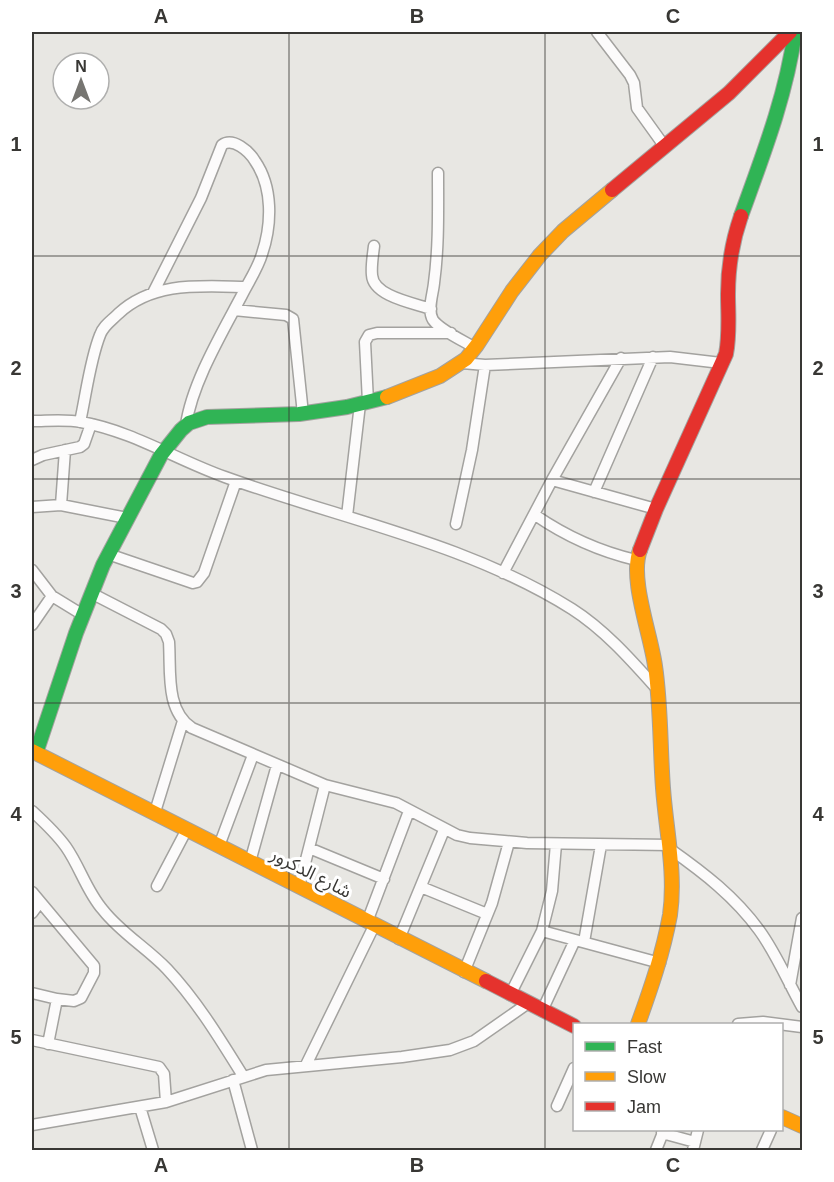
<svg xmlns="http://www.w3.org/2000/svg" width="834" height="1182" viewBox="0 0 834 1182" font-family="Helvetica,'Noto Sans Arabic',sans-serif">
<style>
.lines{fill:none;stroke-linecap:round;stroke-linejoin:round}
.street-casing{stroke:#a3a29f;stroke-width:13}
.fast-casing{stroke:#a3a29f;stroke-width:16}
.slow-casing{stroke:#a3a29f;stroke-width:16}
.jam-casing{stroke:#a3a29f;stroke-width:16}
.street{stroke:#fcfbfb;stroke-width:10}
.fast{stroke:#30b455;stroke-width:14}
.slow{stroke:#ff9f0a;stroke-width:14}
.jam{stroke:#e5322d;stroke-width:14}
.grid{fill:none;stroke:#383734;stroke-width:1.5;stroke-opacity:0.55}
.labels{text-anchor:middle;stroke-width:6;stroke-linejoin:round;paint-order:stroke}
.street-label{font-size:18px;fill:#383734;stroke:#fff}
.neatline{fill:none;stroke:#383734;stroke-width:2}
.grid-label{font-size:20px;text-anchor:middle;font-weight:bold;fill:#383734}
</style>
<rect width="100%" height="100%" fill="#e8e7e3"/>
<g class="lines">
<defs>
<path id="street" d="M 597,32 L 630,75 L 634,83 L 637,108 L 665,147
M 438,173 C 438,210 439,246 434,283 C 433,294 427,310 433,320 C 440,330 464,341 475,348
M 374,246 C 373,255 371,266 372,275 C 373,296 413,303 431,309
M 153,293 L 201,198 L 222,145 C 233,137 249,151 255,161 C 273,187 272,224 262,254 C 258,268 249,281 242,295 C 222,333 192,383 186,425
M 234,310 L 286,315 L 293,319 L 303,414
M 462,363 L 485,365 L 670,357 L 721,363
M 368,402 L 365,342 L 369,335 L 377,333 L 451,333
M 32,421 C 47,421 66,419 81,422 C 132,431 177,460 225,477 C 341,519 467,543 572,609 C 605,630 632,661 658,690
M 80,422 C 86,395 90,360 100,335 C 103,326 111,321 118,314 C 153,281 201,286 246,287
M 32,460 L 43,455 L 80,447 L 84,444 L 91,424
M 552,480 L 656,509
M 594,492 L 653,357
M 61,505 L 65,450
M 32,507 L 61,505 L 127,518
M 535,515 C 567,537 598,551 636,560
M 347,516 L 360,404
M 456,524 L 472,450 L 485,365
M 108,554 L 193,583 L 197,582 L 204,573 L 236,481
M 32,570 L 52,596 L 83,615
M 503,573 L 552,480 L 621,358
M 91,593 L 161,629 L 166,634 L 169,642 C 171,671 165,710 192,728 L 325,785 L 396,803 L 457,835 L 470,838 L 527,843 L 670,845
M 32,625 L 52,596
M 32,811 C 44,822 56,833 66,847 C 80,867 87,892 103,910 C 121,933 147,948 167,969 C 197,1001 220,1039 243,1076
M 155,812 L 183,721
M 219,846 L 253,755
M 309,848 L 384,879
M 670,849 C 704,873 735,897 759,930 C 776,953 788,982 802,1007
M 250,862 L 277,765
M 157,886 L 187,829
M 299,887 L 325,785
M 421,887 L 487,914
M 32,892 L 94,966 L 94,973 L 81,998 L 74,1001 L 57,999
M 32,913 L 40,902
M 367,922 L 409,811
M 542,931 L 660,963
M 399,939 L 444,830
M 584,942 L 601,845
M 464,972 L 492,903 L 509,842
M 790,985 L 802,918
M 32,993 L 57,999 L 48,1044
M 510,995 L 542,931 L 552,891 L 556,844
M 542,1011 L 575,940
M 738,1024 L 763,1022 L 802,1027
M 32,1040 L 159,1067 L 164,1074 L 166,1102
M 306,1065 L 374,926
M 233,1080 L 252,1150
M 557,1106 L 574,1068
M 140,1107 L 153,1150
M 32,1125 L 166,1102 L 266,1070 L 402,1057 L 450,1050 L 474,1041 L 527,1004
M 662,1133 L 695,1142
M 656,1150 L 664,1130
M 693,1150 L 698,1130
M 762,1150 L 771,1130"/>
<path id="fast" d="M 741,216 C 763,155 786,96 795,32
M 36,753 L 76,633 L 103,565 L 161,455 L 181,430 L 189,423 L 207,417 L 299,414 L 347,407 L 387,397"/>
<path id="slow" d="M 387,397 L 440,376 L 466,359 L 477,345 L 512,291 L 540,255 L 563,231 L 612,190
M 32,751 L 486,981
M 638,1024 C 651,988 663,953 670,915 C 676,873 666,830 663,788 C 660,748 661,706 655,666 C 651,635 629,578 640,550
M 782,1117 L 802,1126"/>
<path id="jam" d="M 612,190 L 729,93 L 790,32
M 640,550 L 656,509 L 726,354 C 730,334 728,314 728,294 C 728,266 732,242 741,216
M 486,981 L 574,1026"/>
</defs>
<!-- street casing -->
<use href="#street" class="street-casing"/>
<!-- fast casing -->
<use href="#fast" class="fast-casing"/>
<!-- slow casing -->
<use href="#slow" class="slow-casing"/>
<!-- jam casing -->
<use href="#jam" class="jam-casing"/>
<!-- street -->
<use href="#street" class="street"/>
<!-- fast -->
<use href="#fast" class="fast"/>
<!-- slow -->
<use href="#slow" class="slow"/>
<!-- jam -->
<use href="#jam" class="jam"/>
</g>
<!-- grid -->
<path class="grid" d="M 289,32 L 289,1150M 545,32 L 545,1150M 32,256 L 802,256M 32,479 L 802,479M 32,703 L 802,703M 32,926 L 802,926"/>
<g class="labels">
<!-- street labels -->
<g class="street-label">
<text transform="translate(311 873) rotate(27)" y="6">شارع الدكرور</text>
</g>
</g>
<!-- border -->
<rect width="834" height="1182" fill="none" stroke="#ffffff" stroke-width="66"/>
<!-- legend -->
<rect x="573" y="1023" width="210" height="108" fill="#ffffff" stroke="#afafae" stroke-width="1.5"/>
<rect x="585" y="1042" width="30" height="9" fill="#30b455" stroke="#afafae" stroke-width="1.5"/>
<text x="627" y="1053" font-size="18" fill="#383734">Fast</text>
<rect x="585" y="1072" width="30" height="9" fill="#ff9f0a" stroke="#afafae" stroke-width="1.5"/>
<text x="627" y="1083" font-size="18" fill="#383734">Slow</text>
<rect x="585" y="1102" width="30" height="9" fill="#e5322d" stroke="#afafae" stroke-width="1.5"/>
<text x="627" y="1113" font-size="18" fill="#383734">Jam</text>
<!-- north arrow -->
<g transform="translate(81 81)"><circle r="28" fill="#ffffff" stroke="#afafae" stroke-width="1.5"/>
<path d="M0-4.5L10 22L0 15L-10 22Z" fill="#767571"/>
<text y="-9" font-size="16" font-weight="bold" text-anchor="middle" fill="#383734">N</text>
</g>
<rect x="33" y="33" width="768" height="1116" class="neatline"/>
<g class="grid-label">
<text x="161" y="23">A</text>
<text x="417" y="23">B</text>
<text x="673" y="23">C</text>
<text x="16" y="151">1</text>
<text x="818" y="151">1</text>
<text x="16" y="375">2</text>
<text x="818" y="375">2</text>
<text x="16" y="598">3</text>
<text x="818" y="598">3</text>
<text x="16" y="821">4</text>
<text x="818" y="821">4</text>
<text x="16" y="1044">5</text>
<text x="818" y="1044">5</text>
<text x="161" y="1172">A</text>
<text x="417" y="1172">B</text>
<text x="673" y="1172">C</text>
</g>
</svg>
